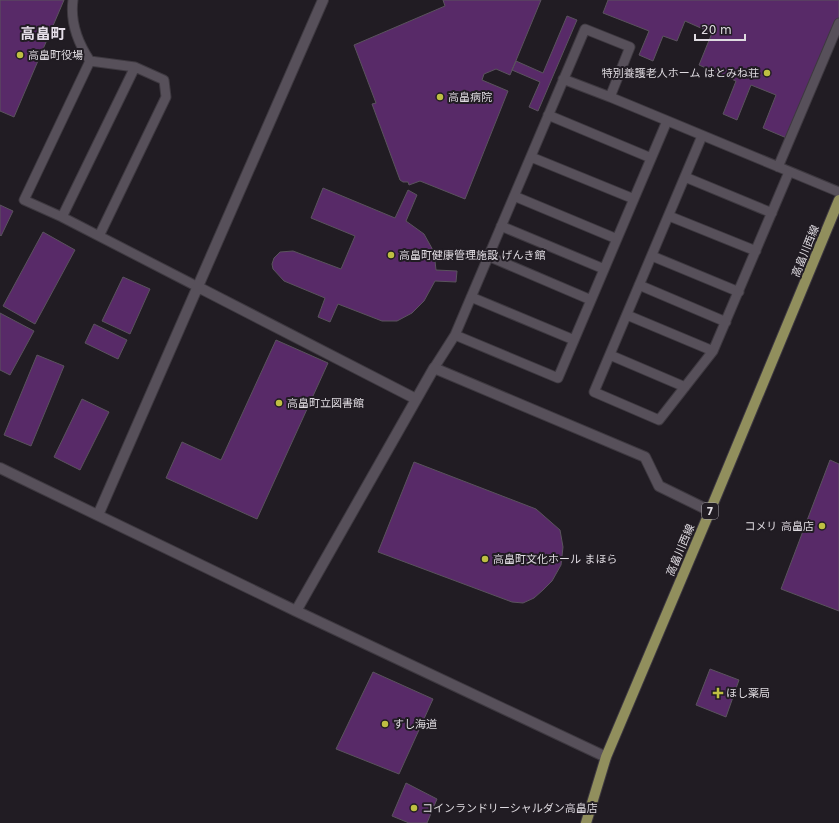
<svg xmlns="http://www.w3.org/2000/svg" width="839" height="823" viewBox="0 0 839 823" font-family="'DejaVu Sans','Noto Sans JP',sans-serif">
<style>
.building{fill:#582a68;stroke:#5a535d}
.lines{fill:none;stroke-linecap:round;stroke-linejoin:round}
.service-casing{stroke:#3e3940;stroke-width:11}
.minor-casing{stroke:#3e3940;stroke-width:12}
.primary-casing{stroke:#3e3940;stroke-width:12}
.service{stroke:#57505a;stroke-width:9}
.minor{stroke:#57505a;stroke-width:10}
.primary{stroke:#918f5d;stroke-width:10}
.poi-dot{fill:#bebf42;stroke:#211c23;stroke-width:1.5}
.labels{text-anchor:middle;stroke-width:4;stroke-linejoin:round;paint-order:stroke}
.shield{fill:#211c23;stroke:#a6a2a8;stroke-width:1}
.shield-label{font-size:10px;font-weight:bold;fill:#dfdbe1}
.poi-label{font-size:11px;fill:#dfdbe1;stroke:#211c23;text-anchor:start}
.street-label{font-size:11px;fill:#dfdbe1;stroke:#211c23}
.district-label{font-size:15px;font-weight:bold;fill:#e6dfea;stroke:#211c23}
</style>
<rect width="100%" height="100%" fill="#211c23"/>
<!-- building -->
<path class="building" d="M 0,0 L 64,0 L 14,117 L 0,111 Z
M 443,0 L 541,0 L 510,75 L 496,69 L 484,74 L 482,80 L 508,91 L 465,199 L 420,181 L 409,185 L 408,182 L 403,182 L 400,180 L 372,104 L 376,103 L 354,45 L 445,6 Z
M 608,0 L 839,0 L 839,17 L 789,139 L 763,128 L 776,95 L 751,85 L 737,120 L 723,114 L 736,81 L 699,65 L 712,33 L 685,21 L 677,41 L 663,36 L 653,61 L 639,55 L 649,31 L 603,13 Z
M 567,16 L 577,20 L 538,111 L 529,107 L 540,82 L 512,70 L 516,61 L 543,73 Z
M 323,188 L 395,218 L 408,190 L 417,195 L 406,221 L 424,234 L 434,252 L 436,270 L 457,271 L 456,282 L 435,281 L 424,301 L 412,313 L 397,321 L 382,321 L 338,304 L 330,322 L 318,317 L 325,298 L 284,281 L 273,269 L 272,264 L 274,258 L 280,252 L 293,251 L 341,269 L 355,236 L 311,218 Z
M 0,205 L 13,211 L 1,236 L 0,235 Z
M 43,232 L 75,250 L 35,324 L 3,306 Z
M 123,277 L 150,289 L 130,334 L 102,321 Z
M 0,313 L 34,331 L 10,375 L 0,370 Z
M 94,324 L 127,340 L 118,359 L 85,343 Z
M 276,340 L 328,363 L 257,519 L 166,478 L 182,442 L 221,460 Z
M 37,355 L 64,366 L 31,446 L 4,435 Z
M 82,399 L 109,412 L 80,470 L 54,457 Z
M 830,460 L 839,464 L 839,611 L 781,589 Z
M 414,462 L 536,509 L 560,530 L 563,547 L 561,565 L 552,581 L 543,590 L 534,598 L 523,603 L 512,602 L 378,552 Z
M 710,669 L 739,680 L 726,717 L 696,705 Z
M 373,672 L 433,699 L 399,774 L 336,749 Z
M 406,783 L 437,799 L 427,823 L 409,823 L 392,816 Z"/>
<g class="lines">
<defs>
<path id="service" d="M 73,0 C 70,22 78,43 90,61 L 24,200 L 62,217 L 198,287
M 90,61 L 135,67 L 164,80 L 166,97 L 99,236
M 563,79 L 610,97
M 548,115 L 651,158
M 702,136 L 594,392 L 659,420 L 713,351 L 789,172
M 531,157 L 634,199
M 778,167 L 839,23
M 685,177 L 772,213
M 514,196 L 617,239
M 669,216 L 756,251
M 62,217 L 135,67
M 501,226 L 604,269
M 488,256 L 591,300
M 652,256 L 739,292
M 639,285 L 726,322
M 471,297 L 574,340
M 627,315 L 713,351
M 455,335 L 558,378 L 667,121
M 610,355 L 685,387
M 434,368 L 455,335 L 585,29 L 630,47 L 610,97 L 839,192"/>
<path id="minor" d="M 198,287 L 416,399
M 0,468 L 296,611 L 606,757
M 98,515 L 323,0
M 296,611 L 434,368 L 645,457 L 659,486 L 710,511"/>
<path id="primary" d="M 586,823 L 606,757 L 710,511 L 839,200"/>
</defs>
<!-- service casing -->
<use href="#service" class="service-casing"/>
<!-- minor casing -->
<use href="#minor" class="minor-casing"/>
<!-- primary casing -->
<use href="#primary" class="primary-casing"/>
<!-- service -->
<use href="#service" class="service"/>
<!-- minor -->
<use href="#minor" class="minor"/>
<!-- primary -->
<use href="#primary" class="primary"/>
</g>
<!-- markers -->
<g class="poi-dot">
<circle cx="20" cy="55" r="4"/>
<circle cx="767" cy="73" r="4"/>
<circle cx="440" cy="97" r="4"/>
<circle cx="391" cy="255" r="4"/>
<circle cx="279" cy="403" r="4"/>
<circle cx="822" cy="526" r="4"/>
<circle cx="485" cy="559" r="4"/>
<path d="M716 687h4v4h4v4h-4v4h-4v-4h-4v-4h4z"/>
<circle cx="385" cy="724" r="4"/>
<circle cx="414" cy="808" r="4"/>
</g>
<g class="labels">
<!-- shield labels -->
<rect class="shield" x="702" y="503" width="16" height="16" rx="3"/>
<g class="shield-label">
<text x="710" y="515">7</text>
</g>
<!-- poi labels -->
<g class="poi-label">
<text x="28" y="59">高畠町役場</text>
<text x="759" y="77" text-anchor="end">特別養護老人ホーム はとみね荘</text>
<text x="448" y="101">高畠病院</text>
<text x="399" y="259">高畠町健康管理施設 げんき館</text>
<text x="287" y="407">高畠町立図書館</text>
<text x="814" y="530" text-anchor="end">コメリ 高畠店</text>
<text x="493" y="563">高畠町文化ホール まほら</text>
<text x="726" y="697">ほし薬局</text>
<text x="393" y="728">すし海道</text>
<text x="422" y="812">コインランドリーシャルダン高畠店</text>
</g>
<!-- street labels -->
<g class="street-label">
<text transform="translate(805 251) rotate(-68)" y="4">高畠川西線</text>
<text transform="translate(680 550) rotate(-67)" y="4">高畠川西線</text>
</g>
<!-- district labels -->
<g class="district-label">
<text x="43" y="39">高畠町</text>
</g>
</g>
<!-- scale -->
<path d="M695 34v6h50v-6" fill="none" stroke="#dfdbe1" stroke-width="2"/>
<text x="701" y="34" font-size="12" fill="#dfdbe1" stroke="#211c23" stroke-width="3" paint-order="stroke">20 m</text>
</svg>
